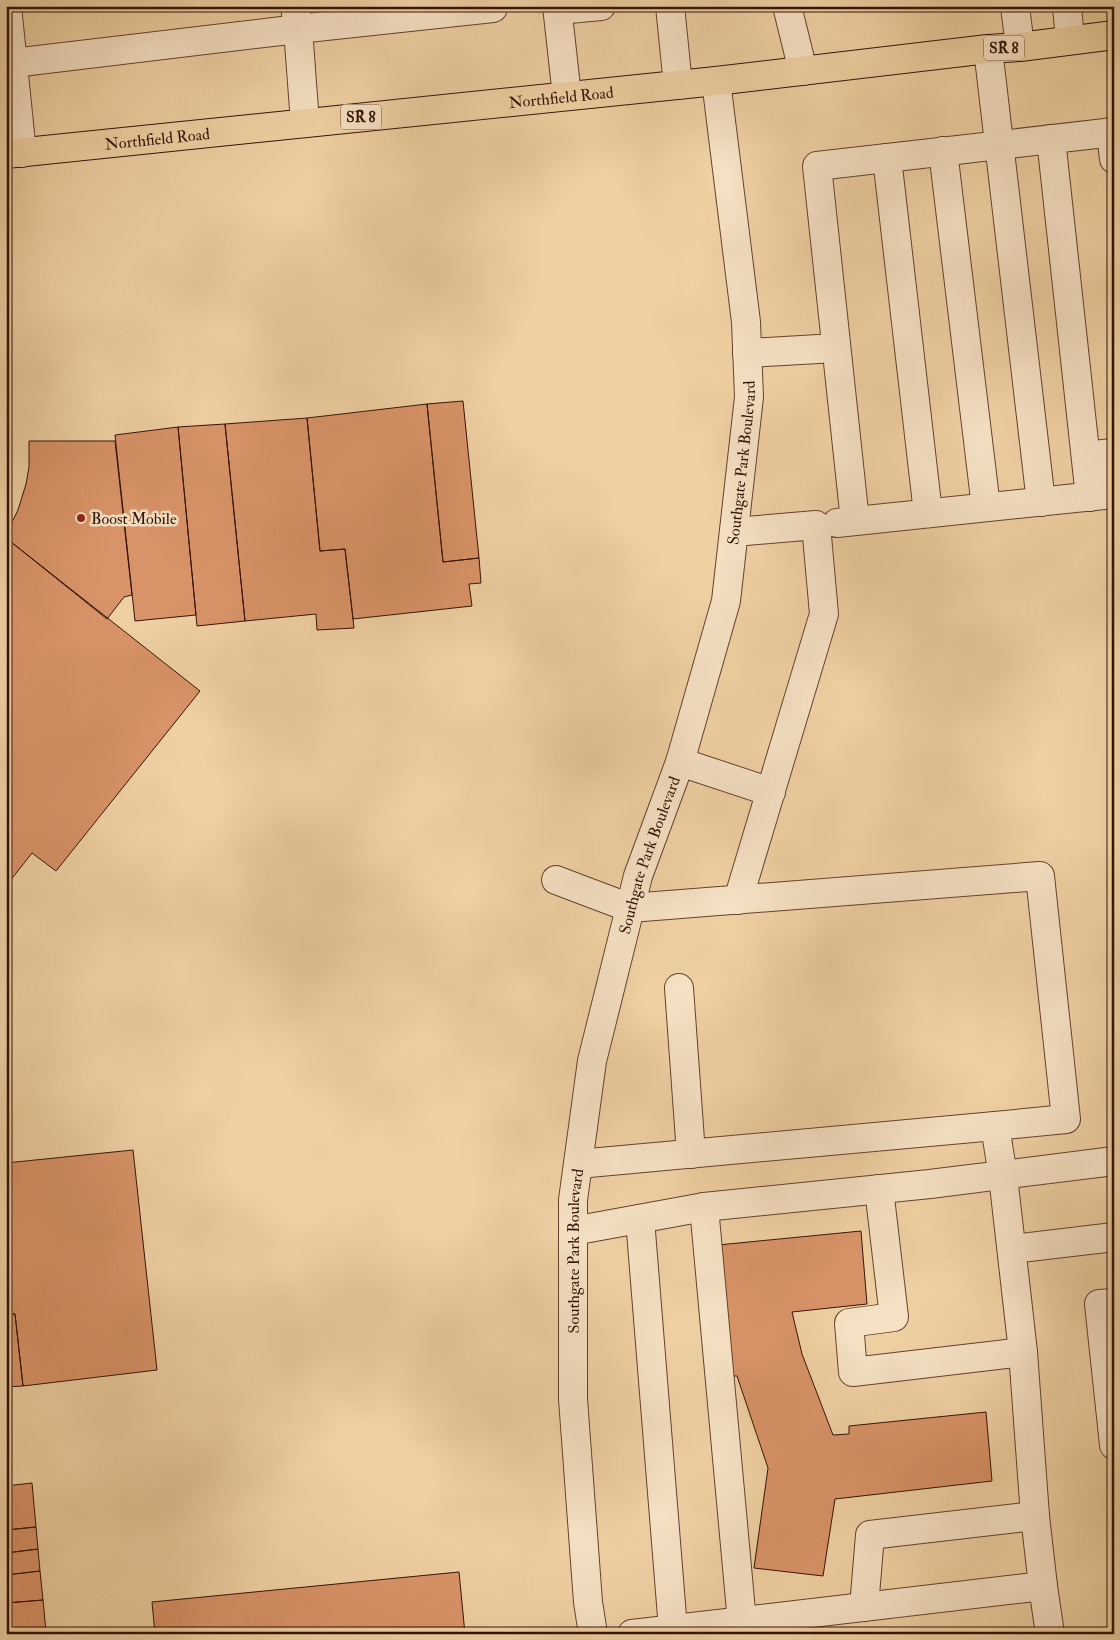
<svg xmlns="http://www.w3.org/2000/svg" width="1120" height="1640" viewBox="0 0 1120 1640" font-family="'IM FELL Double Pica',serif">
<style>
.building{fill:#d99368;stroke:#341306}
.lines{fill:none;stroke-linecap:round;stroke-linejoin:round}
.minor-casing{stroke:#63422d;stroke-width:30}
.major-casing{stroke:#341306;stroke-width:30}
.minor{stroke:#f5e0c3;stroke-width:28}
.major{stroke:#efd0a3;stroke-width:28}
.poi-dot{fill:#8f2418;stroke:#f5e0c3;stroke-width:2}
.labels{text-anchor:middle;stroke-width:5;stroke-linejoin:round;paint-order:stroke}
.shield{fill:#f5e0c3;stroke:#6e503f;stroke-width:1}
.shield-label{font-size:15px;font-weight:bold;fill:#341306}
.street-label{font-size:16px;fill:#341306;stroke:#f5e0c3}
.poi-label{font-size:16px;fill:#341306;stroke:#f5e0c3;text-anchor:start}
</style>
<rect width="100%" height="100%" fill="#efd0a3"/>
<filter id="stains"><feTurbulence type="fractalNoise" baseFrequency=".004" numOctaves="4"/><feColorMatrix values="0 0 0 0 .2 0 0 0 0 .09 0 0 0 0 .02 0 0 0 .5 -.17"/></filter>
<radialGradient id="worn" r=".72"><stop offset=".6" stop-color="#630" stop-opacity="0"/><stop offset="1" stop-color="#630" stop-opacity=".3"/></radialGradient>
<!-- building -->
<path class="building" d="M 463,401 L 479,558 L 443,562 L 427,404 Z
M 427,404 L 443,562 L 479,558 L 481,583 L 469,584 L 472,606 L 353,619 L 345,549 L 320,551 L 307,418 Z
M 307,418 L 320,551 L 345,549 L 354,628 L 317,630 L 316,614 L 245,621 L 225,424 Z
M 225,424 L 245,621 L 197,626 L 178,427 Z
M 178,427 L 196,615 L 135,621 L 115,435 Z
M 29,441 L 115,441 L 132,595 L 124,597 L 107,619 L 6,538 L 6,534 L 18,510 L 26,484 L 29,467 Z
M 6,538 L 200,691 L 56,871 L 32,853 L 6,886 Z
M 133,1150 L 157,1370 L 23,1386 L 15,1314 L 6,1314 L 6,1163 Z
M 861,1231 L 867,1304 L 792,1312 L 802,1354 L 833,1435 L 849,1434 L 849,1426 L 986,1412 L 992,1481 L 835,1499 L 823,1576 L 754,1568 L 768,1468 L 737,1376 L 732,1376 L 718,1245 Z
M 6,1314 L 15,1314 L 23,1386 L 6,1387 Z
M 32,1483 L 36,1527 L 6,1530 L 6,1486 Z
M 36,1527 L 38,1549 L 6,1553 L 6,1530 Z
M 38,1549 L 40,1571 L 6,1575 L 6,1553 Z
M 40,1571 L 43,1600 L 6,1603 L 6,1575 Z
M 459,1572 L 465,1634 L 155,1634 L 152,1602 Z
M 43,1600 L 46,1632 L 6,1634 L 6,1603 Z"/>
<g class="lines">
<defs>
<g id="minor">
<path d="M 7,6 L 22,153"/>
<path d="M 557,6 L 567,96"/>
<path d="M 670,6 L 678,85"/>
<path d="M 787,6 L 803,71"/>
<path d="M 1015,6 L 1020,47"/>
<path d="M 1067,6 L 1070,40"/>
<path d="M 558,10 L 601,6"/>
<path d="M 988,49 L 1041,502"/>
<path d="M 13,63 L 298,29 L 295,6"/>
<path d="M 305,123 L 298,29 L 493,8 L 493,6"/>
<path d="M 1111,132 L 1114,159"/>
<path d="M 1051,139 L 1090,497"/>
<path d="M 943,151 L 986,507"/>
<path d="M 887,158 L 928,513"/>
<path d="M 747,353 L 836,348"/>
<path d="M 855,521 L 817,166 L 1114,132"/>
<path d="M 837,523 L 1104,495 L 1102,454 L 1114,453"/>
<path d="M 734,532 L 816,525 L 824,614 L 738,900"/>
<path d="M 680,762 L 771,792"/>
<path d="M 556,880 L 630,908 L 1040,876 L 1066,1119 L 995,1126 L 1003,1176 L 1023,1352 L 1035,1516 L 1043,1586 L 632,1634"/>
<path d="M 679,988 L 691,1154"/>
<path d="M 578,1164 L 995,1126"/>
<path d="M 879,1189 L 894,1317 L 849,1323 L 853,1372 L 1023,1352"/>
<path d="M 704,1207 L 742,1622"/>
<path d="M 640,1219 L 673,1629"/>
<path d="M 573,1231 L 704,1207 L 930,1184 L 1114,1161"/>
<path d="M 1012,1249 L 1114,1237"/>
<path d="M 1114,1303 L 1099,1304 L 1114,1445"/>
<path d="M 1043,1586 L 1050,1634"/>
<path d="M 864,1607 L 870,1535 L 1035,1516"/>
<path id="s1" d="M 593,1634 L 588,1602 L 573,1399 L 573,1200 L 592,1061 L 638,876 L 680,762 L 726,601 L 749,397 L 746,322 L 716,81"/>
</g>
<g id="major">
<path id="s2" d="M 6,154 L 716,81 L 988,49 L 1020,47 L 1114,35"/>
</g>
</defs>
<!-- minor casing -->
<use href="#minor" class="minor-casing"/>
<!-- major casing -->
<use href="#major" class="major-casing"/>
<!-- minor -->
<use href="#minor" class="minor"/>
<!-- major -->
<use href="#major" class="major"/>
</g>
<!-- markers -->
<circle class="poi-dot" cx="81" cy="518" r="5"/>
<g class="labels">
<!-- shield labels -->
<g class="shield">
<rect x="984" y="35.5" width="40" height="25" rx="4"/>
<rect x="341" y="104.5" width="40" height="25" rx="4"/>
</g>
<g class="shield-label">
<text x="1004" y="53">SR 8</text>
<text x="361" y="122">SR 8</text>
</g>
<!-- street labels -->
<g class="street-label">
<text dy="6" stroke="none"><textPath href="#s2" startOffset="558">Northfield Road</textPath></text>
<text dy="6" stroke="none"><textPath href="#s2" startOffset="152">Northfield Road</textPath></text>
<text dy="6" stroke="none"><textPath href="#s1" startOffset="1194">Southgate Park Boulevard</textPath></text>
<text dy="6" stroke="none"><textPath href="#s1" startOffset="789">Southgate Park Boulevard</textPath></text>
<text dy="6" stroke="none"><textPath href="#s1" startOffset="384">Southgate Park Boulevard</textPath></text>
</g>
<!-- poi labels -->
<g class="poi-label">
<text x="91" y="524">Boost Mobile</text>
</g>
</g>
<!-- margin -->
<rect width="1120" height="1640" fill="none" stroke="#efd0a3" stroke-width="25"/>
<rect x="8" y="8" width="1105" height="1625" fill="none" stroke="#341306" stroke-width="2.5"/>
<rect x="12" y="12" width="1095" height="1615" fill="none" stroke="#341306"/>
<rect width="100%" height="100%" filter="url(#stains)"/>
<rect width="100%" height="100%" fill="url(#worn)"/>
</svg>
